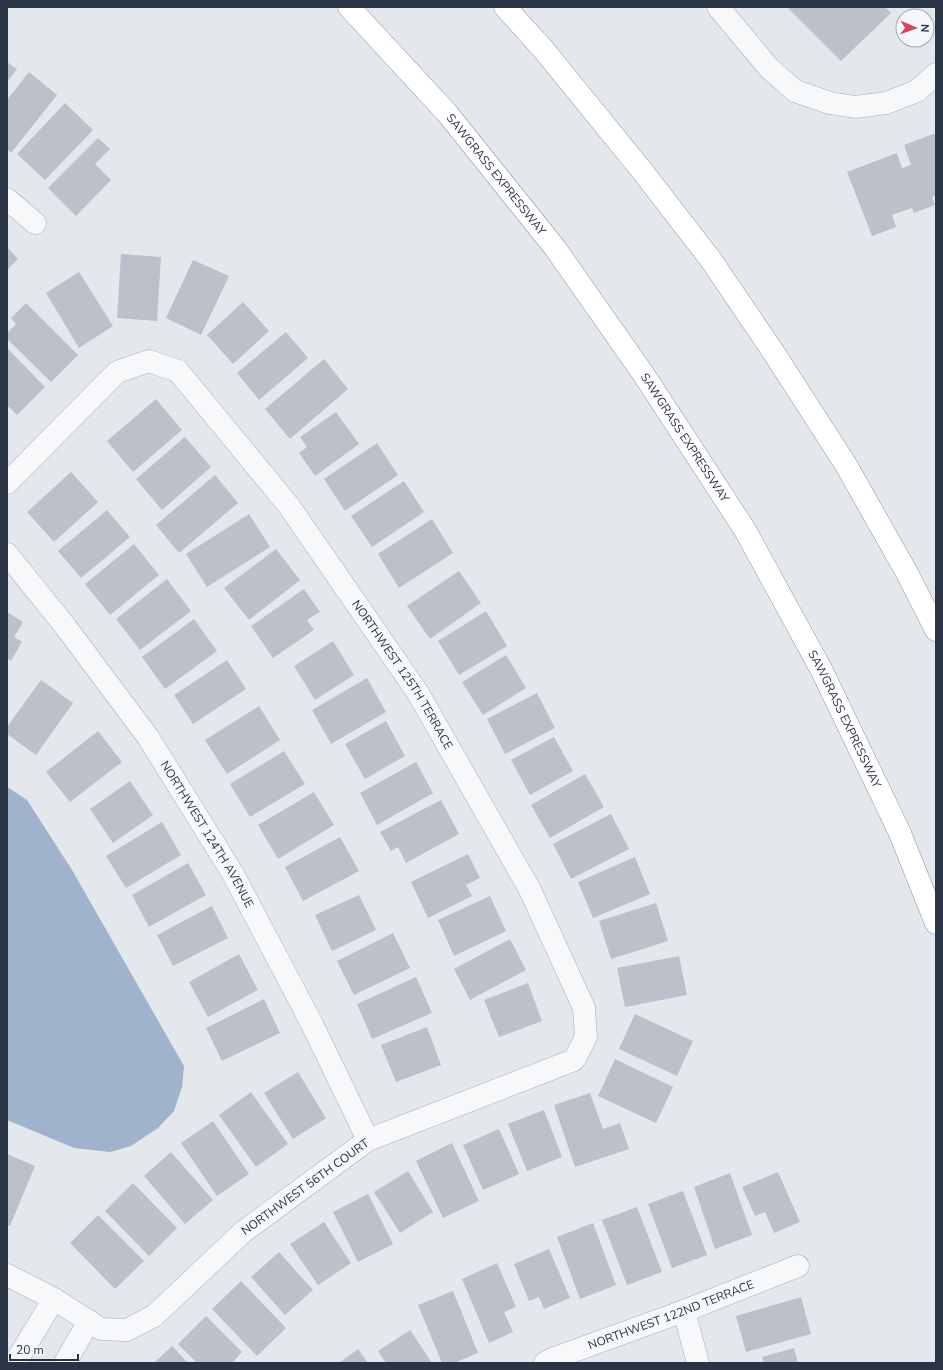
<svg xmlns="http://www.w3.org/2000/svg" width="943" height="1370" viewBox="0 0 943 1370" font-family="'Nunito Sans',sans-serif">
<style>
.water{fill:#9fb4cc}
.building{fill:#bbc0ca}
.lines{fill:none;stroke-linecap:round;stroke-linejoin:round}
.street-casing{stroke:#a9aeb7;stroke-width:23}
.highway-casing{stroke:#8b94a3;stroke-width:23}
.street{stroke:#f7f8fa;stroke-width:22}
.highway{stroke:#fff;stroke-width:22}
.labels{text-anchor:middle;stroke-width:3;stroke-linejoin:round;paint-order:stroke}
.street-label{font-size:12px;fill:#2b3445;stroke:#f4f6f9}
</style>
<rect width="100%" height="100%" fill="#e4e7ec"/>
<!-- water -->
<path class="water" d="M 7,787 L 27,800 L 72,870 L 184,1066 L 182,1087 L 174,1111 L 158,1128 L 131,1146 L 110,1152 L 74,1148 L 7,1120 Z"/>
<!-- building -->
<path class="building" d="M 787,7 L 885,7 L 891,13 L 841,61 Z
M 7,62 L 17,69 L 7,82 Z
M 29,72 L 57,95 L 11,153 L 7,149 L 7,100 Z
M 65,103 L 93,130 L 45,180 L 17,154 Z
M 936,133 L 936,195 L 932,197 L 935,205 L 914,213 L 912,208 L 892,215 L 896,227 L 872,236 L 847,172 L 897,153 L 902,168 L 911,165 L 904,145 Z
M 98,138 L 110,149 L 95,164 L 111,180 L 76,216 L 48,188 Z
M 7,247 L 18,259 L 7,270 Z
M 121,254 L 161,257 L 157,321 L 117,318 Z
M 193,260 L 229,276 L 201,335 L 166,318 Z
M 79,272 L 113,326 L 79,348 L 46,293 Z
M 243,302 L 269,331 L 233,364 L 207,335 Z
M 26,303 L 78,355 L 51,382 L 7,339 L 7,333 L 16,324 L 11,318 Z
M 286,332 L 308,358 L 259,400 L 237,373 Z
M 7,348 L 45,387 L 17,415 L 7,405 Z
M 324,359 L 348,389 L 290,439 L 265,409 Z
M 156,399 L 182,430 L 133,472 L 107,441 Z
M 336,412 L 359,444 L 315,476 L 299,453 L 307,447 L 300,437 Z
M 185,437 L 211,467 L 162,510 L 136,479 Z
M 377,443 L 398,475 L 345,511 L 324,479 Z
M 71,472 L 98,502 L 54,542 L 27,512 Z
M 215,475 L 238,503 L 179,553 L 156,525 Z
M 404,481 L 424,512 L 372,547 L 351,516 Z
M 107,510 L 130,537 L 81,578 L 58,551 Z
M 249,514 L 270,547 L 207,587 L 186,554 Z
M 432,519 L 453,553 L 399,588 L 378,554 Z
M 134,544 L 159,575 L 110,615 L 85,584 Z
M 276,549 L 300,580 L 249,620 L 224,588 Z
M 459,571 L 481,603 L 430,639 L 407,606 Z
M 167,579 L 191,611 L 140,650 L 116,619 Z
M 304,589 L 320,612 L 307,620 L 314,630 L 273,658 L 251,626 Z
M 486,611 L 507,646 L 459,675 L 438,641 Z
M 7,612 L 23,622 L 14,637 L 22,642 L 11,661 L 7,658 Z
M 194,619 L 217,651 L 165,689 L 142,657 Z
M 333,641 L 354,675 L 315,700 L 294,666 Z
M 506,655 L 526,688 L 483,715 L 462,682 Z
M 227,660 L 246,689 L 193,724 L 174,695 Z
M 367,678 L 386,712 L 331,744 L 312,710 Z
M 41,680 L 73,703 L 36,755 L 7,734 L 7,727 Z
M 537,693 L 555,728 L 505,754 L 487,719 Z
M 259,706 L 280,740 L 227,774 L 205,740 Z
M 386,721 L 405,756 L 365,779 L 345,744 Z
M 98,731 L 122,762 L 70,802 L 46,772 Z
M 554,737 L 573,771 L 530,795 L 511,760 Z
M 284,751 L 305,784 L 250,817 L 230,784 Z
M 416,762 L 433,793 L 377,825 L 360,793 Z
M 585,774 L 604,807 L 550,838 L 531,805 Z
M 130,781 L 153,815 L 113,843 L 90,809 Z
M 314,792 L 334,825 L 278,859 L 258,825 Z
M 441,800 L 459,834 L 406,863 L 398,847 L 391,851 L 380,832 Z
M 611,814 L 629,849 L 571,879 L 553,844 Z
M 162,822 L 181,855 L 126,888 L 106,856 Z
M 340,837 L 359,871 L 303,901 L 285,867 Z
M 468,854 L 480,878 L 466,885 L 472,896 L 428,918 L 411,882 Z
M 635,857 L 650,894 L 593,918 L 578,882 Z
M 188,863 L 206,895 L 149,927 L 132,895 Z
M 359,895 L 376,930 L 332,951 L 315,915 Z
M 490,896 L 506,931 L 454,956 L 438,920 Z
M 656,903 L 668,941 L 611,959 L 599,921 Z
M 212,906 L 228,938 L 173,966 L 157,935 Z
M 393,933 L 410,968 L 354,995 L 337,961 Z
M 510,939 L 526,970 L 470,1000 L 454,969 Z
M 239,954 L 258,990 L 208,1017 L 189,982 Z
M 679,956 L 687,995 L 625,1007 L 617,968 Z
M 416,977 L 432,1013 L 372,1039 L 357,1004 Z
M 528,983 L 542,1021 L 499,1037 L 484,1000 Z
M 264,999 L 280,1033 L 222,1061 L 206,1028 Z
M 635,1014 L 693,1041 L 677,1076 L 619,1049 Z
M 427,1027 L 441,1065 L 396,1082 L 381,1045 Z
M 615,1059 L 673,1087 L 656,1123 L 598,1096 Z
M 298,1072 L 326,1118 L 293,1139 L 264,1093 Z
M 251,1092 L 288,1144 L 256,1167 L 219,1115 Z
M 590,1093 L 603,1129 L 620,1123 L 629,1149 L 575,1167 L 554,1105 Z
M 544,1110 L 562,1157 L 527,1171 L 508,1124 Z
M 213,1121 L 249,1174 L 217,1196 L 181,1143 Z
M 499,1129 L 519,1174 L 483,1190 L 463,1145 Z
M 452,1143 L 479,1201 L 443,1218 L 416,1161 Z
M 171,1152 L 213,1200 L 185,1224 L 144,1176 Z
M 7,1154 L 35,1166 L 10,1226 L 7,1225 Z
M 408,1171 L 433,1212 L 400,1233 L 374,1192 Z
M 778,1172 L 800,1222 L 774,1233 L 765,1212 L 755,1216 L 742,1187 Z
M 730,1173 L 752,1235 L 715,1249 L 694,1187 Z
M 133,1183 L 177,1228 L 149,1256 L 105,1211 Z
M 683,1191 L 707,1255 L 672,1268 L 648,1204 Z
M 368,1194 L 393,1244 L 358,1262 L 333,1212 Z
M 637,1207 L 662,1272 L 627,1285 L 602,1220 Z
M 98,1215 L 144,1261 L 115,1289 L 70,1243 Z
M 324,1222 L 351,1263 L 318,1285 L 290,1244 Z
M 593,1223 L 616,1285 L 580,1299 L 557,1237 Z
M 549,1249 L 570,1298 L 544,1309 L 539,1297 L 529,1301 L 514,1264 Z
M 279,1252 L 313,1290 L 285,1315 L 251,1277 Z
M 497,1263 L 516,1307 L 504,1312 L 513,1332 L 489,1343 L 462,1279 Z
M 241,1281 L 286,1328 L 257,1356 L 212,1309 Z
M 453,1291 L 478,1353 L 454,1363 L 442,1363 L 418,1305 Z
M 801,1297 L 811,1334 L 746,1352 L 736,1316 Z
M 206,1316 L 242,1352 L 232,1363 L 197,1363 L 178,1344 Z
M 410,1330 L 432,1363 L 386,1363 L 378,1351 Z
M 172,1346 L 188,1363 L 154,1363 Z
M 794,1348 L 798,1363 L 764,1363 L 762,1357 Z
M 358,1349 L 368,1363 L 339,1363 Z"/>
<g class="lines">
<defs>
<g id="street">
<path d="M 718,7 L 769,68 L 795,91 L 830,103 L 855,107 L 886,103 L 917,91 L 936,74"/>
<path d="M 7,199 L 35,223"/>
<path id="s1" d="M 7,483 L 117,372 L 149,361 L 178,371 L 289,506 L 418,693 L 530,890 L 584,1008 L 586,1037 L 574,1060 L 368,1140 L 243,1232 L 154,1316 L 127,1330 L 101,1329 L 54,1299 L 7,1275"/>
<path id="s2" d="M 7,554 L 65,626 L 148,737 L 233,874 L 311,1022 L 368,1140"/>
<path d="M 684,1311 L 698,1363"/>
<path d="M 15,1363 L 54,1299"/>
<path d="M 65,1363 L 89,1321"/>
<path id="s3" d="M 545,1363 L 552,1359 L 684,1311 L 798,1266"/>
</g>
<g id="highway">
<path id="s4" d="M 349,7 L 447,113 L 555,248 L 644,375 L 745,530 L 822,671 L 899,831 L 936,923"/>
<path d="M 505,7 L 543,49 L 643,172 L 711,260 L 772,350 L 846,465 L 907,573 L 936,630"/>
</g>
</defs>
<!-- street casing -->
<use href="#street" class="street-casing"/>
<!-- highway casing -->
<use href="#highway" class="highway-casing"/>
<!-- street -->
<use href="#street" class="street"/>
<!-- highway -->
<use href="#highway" class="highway"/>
</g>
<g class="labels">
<!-- street labels -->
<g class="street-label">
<text dy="4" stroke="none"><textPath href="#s4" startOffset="223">SAWGRASS EXPRESSWAY</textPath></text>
<text dy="4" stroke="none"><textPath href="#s4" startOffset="547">SAWGRASS EXPRESSWAY</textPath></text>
<text dy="4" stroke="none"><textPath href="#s1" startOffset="599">NORTHWEST 125TH TERRACE</textPath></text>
<text dy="4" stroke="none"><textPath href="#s4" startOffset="871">SAWGRASS EXPRESSWAY</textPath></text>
<text dy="4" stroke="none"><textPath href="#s2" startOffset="345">NORTHWEST 124TH AVENUE</textPath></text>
<text transform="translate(305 1187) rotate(-36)" y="4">NORTHWEST 56TH COURT</text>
<text dy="4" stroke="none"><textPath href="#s3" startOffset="135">NORTHWEST 122ND TERRACE</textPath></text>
</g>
</g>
<!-- border -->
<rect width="943" height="1370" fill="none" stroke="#2b3445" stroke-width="16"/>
<!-- north arrow -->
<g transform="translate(915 28) rotate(92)"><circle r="19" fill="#f4f6f9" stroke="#a4a8b1"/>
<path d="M0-3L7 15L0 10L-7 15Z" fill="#d1495b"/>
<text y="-6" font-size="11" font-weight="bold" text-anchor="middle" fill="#2b3445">N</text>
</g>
<!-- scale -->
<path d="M10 1354v6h68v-6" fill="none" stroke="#2b3445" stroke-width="2"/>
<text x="16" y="1354" font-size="12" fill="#2b3445" stroke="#f4f6f9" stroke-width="3" paint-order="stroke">20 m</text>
</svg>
